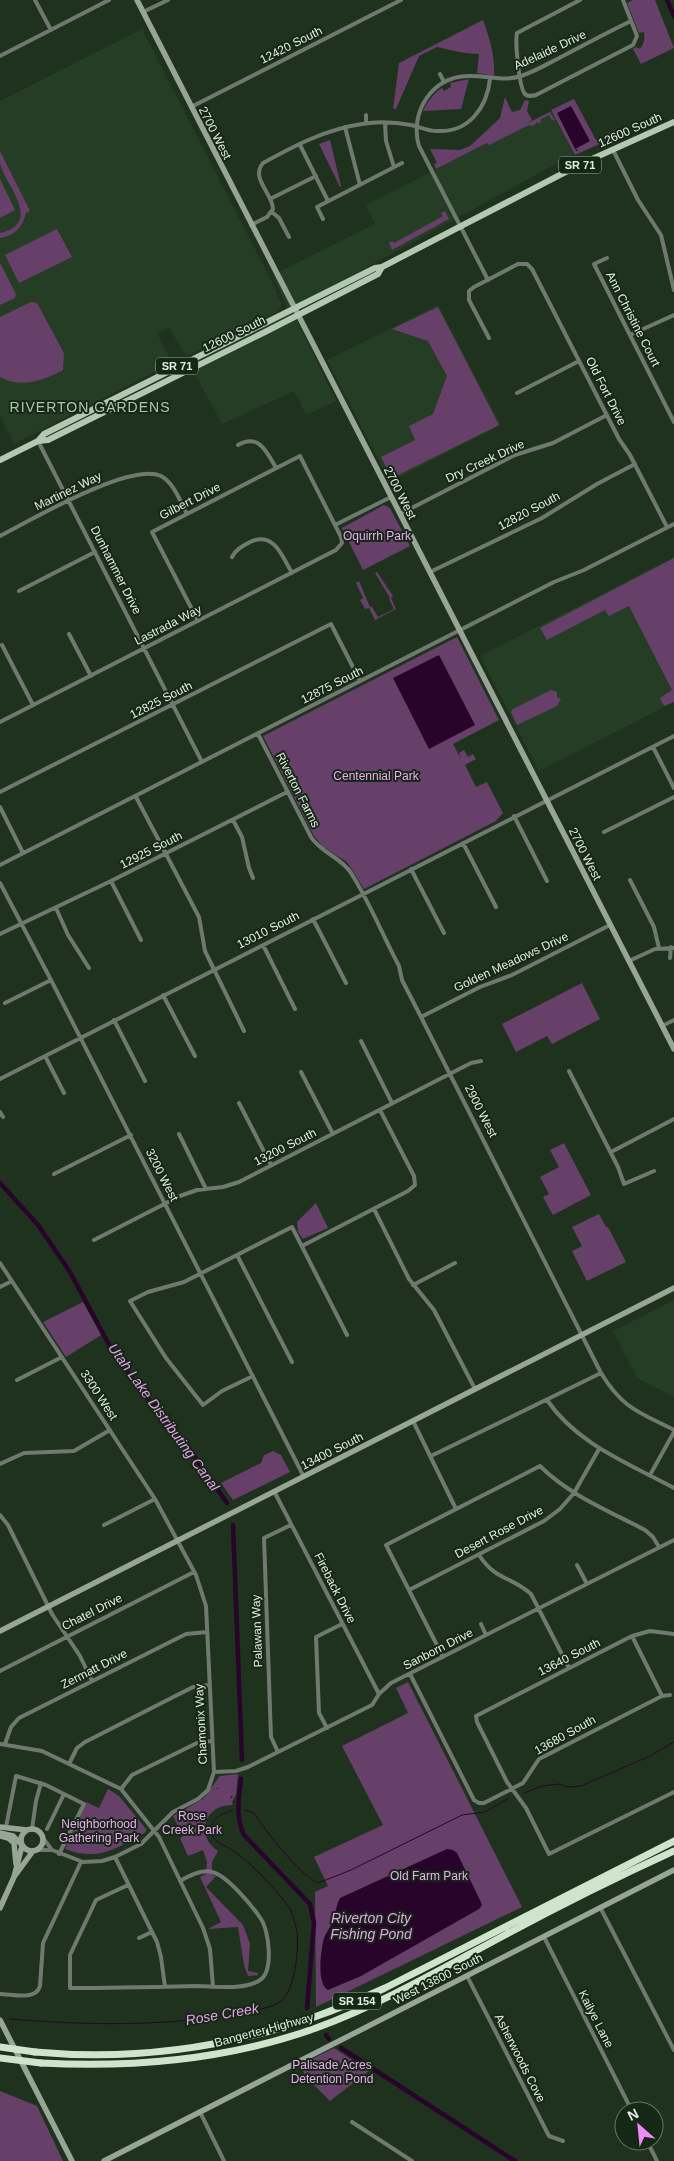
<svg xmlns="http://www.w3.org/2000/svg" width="674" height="2161" viewBox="0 0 674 2161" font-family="Helvetica,sans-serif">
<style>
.built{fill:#253d24}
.green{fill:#664069}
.water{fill:#28042b}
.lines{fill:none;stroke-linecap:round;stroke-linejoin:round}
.stream{stroke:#28042b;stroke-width:1}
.canal{stroke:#28042b;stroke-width:4.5}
.street{stroke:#70796f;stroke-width:4}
.secondary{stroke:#96a595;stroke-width:5.5}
.primary{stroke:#b3c7b2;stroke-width:6}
.highway{stroke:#cee5cc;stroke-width:7}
.highway-bridge{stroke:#cee5cc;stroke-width:7}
.labels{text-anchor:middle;stroke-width:4;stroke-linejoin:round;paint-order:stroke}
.shield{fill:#152815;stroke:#a4b2a4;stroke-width:1}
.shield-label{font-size:11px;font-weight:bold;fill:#e2ede1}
.street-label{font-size:12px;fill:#e2ede1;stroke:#152815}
.park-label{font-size:12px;fill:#f1a7f7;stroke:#152815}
.neighbourhood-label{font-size:14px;letter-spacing:1px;fill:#afc6ae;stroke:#152815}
.water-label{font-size:14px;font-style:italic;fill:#ea9fef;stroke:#152815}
</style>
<rect width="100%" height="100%" fill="#1f321e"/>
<!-- built -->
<path class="built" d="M 144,28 L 144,33 L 269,276 L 281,303 L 281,307 L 277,312 L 189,355 L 183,352 L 169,327 L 157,333 L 172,363 L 14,444 L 0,416 L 0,101 Z
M 551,111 L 574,154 L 291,309 L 336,401 L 306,415 L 294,391 L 222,424 L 187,360 L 287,308 L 273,275 L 375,224 L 366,205 Z
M 438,305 L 501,425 L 390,482 L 327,360 Z
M 674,557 L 674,702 L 539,771 L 480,656 Z
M 674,1300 L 674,1397 L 637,1378 L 613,1331 Z"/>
<!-- green -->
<path class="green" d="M 633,0 L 655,0 L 674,48 L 641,64 L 633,49 L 636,47 L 640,49 C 644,44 645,39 644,32 L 639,33 L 627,3 Z
M 483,20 C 490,39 495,56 494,76 L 477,73 L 479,54 L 464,53 L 437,47 L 419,56 L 396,109 L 393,109 L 399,63 Z
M 469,79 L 461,109 L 423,111 C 427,102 433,94 442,88 L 444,91 L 451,87 L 450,83 Z
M 505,97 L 512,112 L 520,110 L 525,100 L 529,101 L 527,111 L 532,120 L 526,124 L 550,112 L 555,121 L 551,119 L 550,115 L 541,119 L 540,124 L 537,122 L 533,126 L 529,125 L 489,145 L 487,143 L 436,169 L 434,164 L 437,163 L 430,149 L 460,150 L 470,146 L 500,118 Z
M 574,99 L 596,140 L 614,130 L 617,136 L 575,155 L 551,110 Z
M 330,140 L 341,186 L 340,187 L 319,144 Z
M 0,151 L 30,211 L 26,213 C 23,227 14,236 0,238 L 0,233 C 45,223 3,182 0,163 C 0,159 0,155 0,151 Z
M 0,179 L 15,210 L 0,218 Z
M 445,211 L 449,219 L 392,250 L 389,243 L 392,241 L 394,243 L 443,216 L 441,213 Z
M 57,229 L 72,257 L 19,283 L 5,255 Z
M 0,263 L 16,294 L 15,298 L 0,305 Z
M 31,302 L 37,303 L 64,353 L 63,370 C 44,380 21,389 0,377 L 0,317 Z
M 438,307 L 499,425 L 392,478 L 381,457 L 415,440 L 409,426 L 433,414 L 447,376 L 428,341 L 392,329 Z
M 384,505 L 390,508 L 410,546 L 363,570 L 342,528 Z
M 674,558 L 674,702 L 664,706 L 660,698 L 672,690 L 629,606 L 609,616 L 605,610 L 547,640 L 540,628 Z
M 377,572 L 393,596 L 391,598 L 396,609 L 375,620 L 369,608 L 365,609 L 360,600 L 363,598 L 356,583 L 359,581 L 370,607 L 372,607 L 378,617 L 394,609 L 389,599 L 390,598 L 375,573 Z
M 457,637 L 499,720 L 453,744 L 461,759 L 459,753 L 464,750 L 468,757 L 473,754 L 476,759 L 465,765 L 476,787 L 487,782 L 503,813 L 496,821 L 364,889 L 347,862 L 323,847 L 314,836 L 263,736 Z
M 551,690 L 557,692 L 557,697 L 561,699 L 557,706 L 517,725 L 511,712 L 513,709 Z
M 582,983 L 600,1019 L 552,1044 L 547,1036 L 516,1052 L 502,1024 Z
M 564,1143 L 591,1195 L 553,1215 L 543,1197 L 549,1194 L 540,1177 L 559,1167 L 550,1150 Z
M 316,1203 L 328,1228 L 303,1239 L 298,1232 L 297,1222 Z
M 599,1214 L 606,1227 L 608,1227 L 626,1262 L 587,1281 L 572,1251 L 582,1246 L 572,1227 Z
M 83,1302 L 101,1335 L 66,1357 L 43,1322 Z
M 273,1451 L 281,1455 L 290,1472 L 233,1500 L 221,1483 L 261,1463 L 264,1455 Z
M 408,1682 L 522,1907 L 316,2007 L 315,1892 L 328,1886 L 314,1857 L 383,1825 L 342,1746 L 408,1713 L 396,1688 Z
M 238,1774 L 236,1795 L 232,1802 L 233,1805 C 204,1804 195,1836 218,1851 L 212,1862 L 212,1875 L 216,1876 L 206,1887 L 243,1925 L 250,1944 L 248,1971 L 258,1973 L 258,1975 L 248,1976 L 244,1965 L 238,1927 L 208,1929 L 221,1922 L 200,1877 L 206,1874 L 207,1862 L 203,1850 L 188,1856 L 180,1838 L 183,1836 L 173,1816 L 203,1799 L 220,1776 Z
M 108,1789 L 119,1796 L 146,1829 L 146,1832 C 117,1848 99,1862 65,1849 L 86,1802 L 99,1808 Z
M 334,2048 L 369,2071 L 330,2101 L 306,2077 L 300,2065 Z
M 0,2091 L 37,2106 L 63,2161 L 0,2161 Z"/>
<!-- water -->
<path class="water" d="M 571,106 L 590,141 L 575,149 L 557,113 Z
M 439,655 L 475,725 L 429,749 L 393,678 Z
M 447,1849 L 453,1850 L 457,1853 L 480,1900 L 482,1905 L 479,1909 L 361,1976 L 328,1990 C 316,1983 321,1950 324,1938 C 326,1932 331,1927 333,1921 C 336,1913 336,1905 340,1898 Z"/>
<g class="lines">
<!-- stream -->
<path class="stream" d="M 576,149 L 577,151
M 217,1789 L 218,1788
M 524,1793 L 542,1786 L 560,1784 L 567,1787 L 581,1786 L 650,1756 L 674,1742
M 231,1798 L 232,1796
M 245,1810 L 254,1813 C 266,1832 299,1874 318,1883 L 351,1870 L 462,1815 L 485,1812 L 509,1798
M 205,1813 L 207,1813
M 202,1818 L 203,1820
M 209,1841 L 210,1842
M 10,2019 C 85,2025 159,2027 233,2014 C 246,2012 271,2009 281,2001 C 295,1990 299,1950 297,1933 C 296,1926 294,1917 291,1911 C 282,1895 249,1860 233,1851 C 226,1845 213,1843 211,1832 C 209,1819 223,1813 233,1810"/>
<!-- canal -->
<path class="canal" d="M 667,0 L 674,16
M 0,1183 L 38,1225 L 70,1272 L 113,1352 L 143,1393 L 176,1431 L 227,1503
M 233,1525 L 242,1760
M 241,1779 C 239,1798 235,1817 244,1835 L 310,1904 L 314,1923 L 307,2008
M 326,2035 L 329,2039
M 341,2048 L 515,2161"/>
<!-- street -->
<path class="street" d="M 35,0 L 51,30
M 580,0 L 517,33 C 515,42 519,88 525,94 C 528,97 532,96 536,95 L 633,45 L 637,36 L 623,0
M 143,12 L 168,0
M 0,56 L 109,0
M 440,74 L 444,82
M 191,107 L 401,0
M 366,115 L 366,123
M 385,123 L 386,141 L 394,167
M 345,127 L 360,185
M 300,145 L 328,201
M 613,150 L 638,200 L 661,235 L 674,290
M 270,199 L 316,176
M 272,212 L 279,218 L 289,237
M 323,219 L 317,207 L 402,163
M 251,225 L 267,217 L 273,209 C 273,194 250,178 263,163 C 294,146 326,129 362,124 C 378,121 395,122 411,125 C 420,127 428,131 437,131 C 469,133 487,107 490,79
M 607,258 L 594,264 L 674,422
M 488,280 L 419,146 C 409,113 432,76 468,76 C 487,75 503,82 521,76 C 536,71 549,63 563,56 C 586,44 608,32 631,21
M 630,335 L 674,315
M 489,338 L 469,300 L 469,291 L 474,287 L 518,264 L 527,264 L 532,269 L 619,439 L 630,455 L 667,527
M 517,393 L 579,361
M 38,441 L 202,762
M 238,445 C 259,433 267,452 276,468
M 400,514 L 515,455 L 553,443 L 607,415
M 335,525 L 391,497
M 0,536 C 31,520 130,462 161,476 C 174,483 180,501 187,514
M 232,557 C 236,549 243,546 250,542 C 274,531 282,556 292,573
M 430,572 L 542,518 L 597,484 L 635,464
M 19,591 L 95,552
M 69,634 L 91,676
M 2,645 L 33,705
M 0,722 L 336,550 L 342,543 L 341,537 L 300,456 L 152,532 L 198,621
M 258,734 L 311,837 C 321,853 341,857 351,873 C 369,901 383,936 399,966 L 402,980 L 421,1017 L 601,1373 C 623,1409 639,1412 674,1430
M 653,747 L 674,788
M 0,792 L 331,624 L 360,681
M 136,797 L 199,917 L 205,951 L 244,1031
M 0,807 L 23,853
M 514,816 L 547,881
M 233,820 L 242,837 L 249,868 L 253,878
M 604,832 L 674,797
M 463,843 L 496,907
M 0,865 L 554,582 L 584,570 L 674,524
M 411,869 L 444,933
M 630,880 L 654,927 L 659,948
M 111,881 L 141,940
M 0,883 L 51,980 L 304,1477
M 56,908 L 68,935 L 89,968
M 313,919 L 346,983
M 0,934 L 111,881 L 287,792
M 263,945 L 295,1009
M 670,958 L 671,947
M 629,961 L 655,949 L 674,948
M 163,995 L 195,1056
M 5,1003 L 51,980
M 421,1017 L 480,987 L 512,975 L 610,925
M 114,1020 L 145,1081
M 662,1026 L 674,1020
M 361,1041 L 392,1103
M 45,1056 L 64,1093
M 569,1071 L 618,1167 L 624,1184 L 654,1171
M 301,1072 L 333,1134
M 0,1079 L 674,736
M 239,1103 L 271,1165
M 0,1112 L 3,1117
M 179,1134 L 206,1189
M 611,1152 L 674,1119
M 54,1174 L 131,1135
M 374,1209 L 409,1279 L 434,1310 L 475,1389
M 94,1240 L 180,1196 L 197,1190 L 223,1187 L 239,1182 L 471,1063 L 481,1061
M 302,1246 L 408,1191 L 415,1185 L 414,1176 L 380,1110
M 237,1255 L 292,1362
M 0,1263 L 155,1499 L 196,1575 L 206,1606 L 214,1772 L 208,1790 L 198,1799 L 173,1812 L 141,1844 L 115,1857 L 102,1861 L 83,1862 L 52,1850 L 37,1850
M 413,1285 L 455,1263
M 0,1287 L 12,1281
M 253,1376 L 222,1391 L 203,1405 L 166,1358 L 130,1301 L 148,1292 L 184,1282 L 292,1227 L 347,1335
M 17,1380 L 62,1357
M 547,1400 C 577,1444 628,1463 674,1488
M 413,1421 L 456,1509
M 431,1456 L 601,1373
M 0,1464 L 24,1453 L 74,1451 L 110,1430
M 650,1475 L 674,1432
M 274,1491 L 379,1694
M 0,1515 L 8,1525 L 52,1614 L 80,1656 L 92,1681
M 104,1525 L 155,1499
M 479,1555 C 496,1581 511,1576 531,1594 L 569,1668
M 577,1565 L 587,1584
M 409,1590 L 544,1521 L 560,1509 L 574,1493 L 599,1449
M 481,1624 L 486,1635
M 674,1634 L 650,1631 L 632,1636 L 476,1716 L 477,1722 L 507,1782 L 526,1808 L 549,1854 L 674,1792
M 632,1636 L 662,1696
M 443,1657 L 386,1545 L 540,1466 C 569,1495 609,1511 645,1530 L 653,1537 L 659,1547
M 0,1671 L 194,1572
M 410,1674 L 474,1800 L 479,1803 L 484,1803 L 523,1783 L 539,1759 L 662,1696 L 670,1695
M 327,1728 L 319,1713 L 316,1637 L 342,1624
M 0,1744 L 42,1751 L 121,1789 L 159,1837 L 203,1928 L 210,1949 L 213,1987
M 5,1744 L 11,1727 L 19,1718 L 186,1634 L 207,1632
M 278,1752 L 271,1737 L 264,1538 L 291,1525
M 69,1764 L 77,1748 L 85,1742 L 193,1687 L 210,1685
M 214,1772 L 236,1771 L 248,1767 L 372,1705 L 379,1694 L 391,1683 L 674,1540
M 121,1789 L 132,1775 L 199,1742 L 212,1741
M 6,1827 L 16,1776 L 46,1785 L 84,1804 L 59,1854
M 32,1829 L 36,1801 L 41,1783
M 47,1829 L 64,1794
M 43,1838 L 52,1850
M 115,1857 L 157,1942 L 161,1957 L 165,1987
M 128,1885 L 96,1900 L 70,1955 L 70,1988 C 112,1988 154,1987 196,1986 C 214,1986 244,1991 260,1980 C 274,1971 269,1931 261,1919 C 253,1907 227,1875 212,1872 C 202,1869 189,1876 180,1881
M 600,1907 L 674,2050
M 544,1937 L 632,2111
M 139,1938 L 152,1932
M 467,1976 L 549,2136 L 563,2141
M 0,1994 C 12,1994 36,2001 40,1986 L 43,1943 L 81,1862
M 200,2112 L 224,2161
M 352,2122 L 412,2161
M 647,2141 L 657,2161"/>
<!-- secondary -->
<path class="secondary" d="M 137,0 L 674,1049
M 0,1631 L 674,1288
M 0,1827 L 27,1830
M21 1840a11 11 0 1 1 22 0a11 11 0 1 1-22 0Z
M 0,1833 L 13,1836 L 21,1844
M 0,1836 L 8,1838 L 14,1843 L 16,1864
M 14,1877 L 33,1851
M 0,1908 L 14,1877 L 22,1846
M 0,2020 L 72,2161
M 104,2161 L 674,1870"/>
<!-- primary -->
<path class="primary" d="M 38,441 L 44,434 L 375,268 L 382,267 L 581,164 L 674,122
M 0,460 L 38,441 L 48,440 L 265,332 L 378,274 L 382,267"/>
<!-- highway -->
<path class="highway" d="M 35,2052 C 157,2063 275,2040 385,1988 L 674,1841
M 41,2063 C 135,2068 227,2060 316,2028 C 382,2004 443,1968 505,1935 C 561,1905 617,1877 674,1851"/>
<!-- highway-bridge -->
<path class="highway-bridge" d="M 0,2047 L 35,2052
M 0,2058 L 41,2063"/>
</g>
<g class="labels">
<!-- shield labels -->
<g class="shield">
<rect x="559" y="156.5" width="42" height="17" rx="4"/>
<rect x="156" y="357.5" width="42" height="17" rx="4"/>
<rect x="333" y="1992.5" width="48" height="17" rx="4"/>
</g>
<g class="shield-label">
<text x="580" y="169">SR 71</text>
<text x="177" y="370">SR 71</text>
<text x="357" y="2005">SR 154</text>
</g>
<!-- street labels -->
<g class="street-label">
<text transform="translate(291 45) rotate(-27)" y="4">12420 South</text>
<text transform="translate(550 50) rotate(-25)" y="4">Adelaide Drive</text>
<text transform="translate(630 130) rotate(-24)" y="4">12600 South</text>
<text transform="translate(215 133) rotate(63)" y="4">2700 West</text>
<text transform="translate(633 319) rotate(63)" y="4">Ann Christine Court</text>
<text transform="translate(234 334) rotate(-26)" y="4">12600 South</text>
<text transform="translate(606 391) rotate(63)" y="4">Old Fort Drive</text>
<text transform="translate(485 461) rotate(-25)" y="4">Dry Creek Drive</text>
<text transform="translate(68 491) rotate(-26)" y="4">Martinez Way</text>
<text transform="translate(400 493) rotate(63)" y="4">2700 West</text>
<text transform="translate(190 501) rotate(-27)" y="4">Gilbert Drive</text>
<text transform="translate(529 511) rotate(-28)" y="4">12820 South</text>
<text transform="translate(116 570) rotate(63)" y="4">Dunhammer Drive</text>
<text transform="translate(168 625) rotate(-27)" y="4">Lastrada Way</text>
<text transform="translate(332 685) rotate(-27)" y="4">12875 South</text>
<text transform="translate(161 700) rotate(-27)" y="4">12825 South</text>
<text transform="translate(298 790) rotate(63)" y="4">Riverton Farms</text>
<text transform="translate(151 850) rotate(-27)" y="4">12925 South</text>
<text transform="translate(585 854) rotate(63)" y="4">2700 West</text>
<text transform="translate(268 930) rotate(-27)" y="4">13010 South</text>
<text transform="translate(511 962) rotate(-25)" y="4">Golden Meadows Drive</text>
<text transform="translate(481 1111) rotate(63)" y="4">2900 West</text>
<text transform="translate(285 1147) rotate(-27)" y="4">13200 South</text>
<text transform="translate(162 1175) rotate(63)" y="4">3200 West</text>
<text transform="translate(99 1395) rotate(57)" y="4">3300 West</text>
<text transform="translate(332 1451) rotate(-27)" y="4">13400 South</text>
<text transform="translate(499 1532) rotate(-28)" y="4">Desert Rose Drive</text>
<text transform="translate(335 1588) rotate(63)" y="4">Fireback Drive</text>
<text transform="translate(92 1612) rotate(-27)" y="4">Chatel Drive</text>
<text transform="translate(257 1631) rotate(-92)" y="4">Palawan Way</text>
<text transform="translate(438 1649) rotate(-27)" y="4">Sanborn Drive</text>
<text transform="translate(569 1657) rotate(-27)" y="4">13640 South</text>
<text transform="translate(94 1669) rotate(-27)" y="4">Zermatt Drive</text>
<text transform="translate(201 1724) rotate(-93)" y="4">Chamonix Way</text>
<text transform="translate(565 1735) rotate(-29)" y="4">13680 South</text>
<text transform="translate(438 1979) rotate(-27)" y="4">West 13800 South</text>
<text transform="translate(596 2019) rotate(63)" y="4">Kailye Lane</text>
<text transform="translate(264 2030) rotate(-15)" y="4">Bangerter Highway</text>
<text transform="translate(520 2058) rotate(63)" y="4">Asherwoods Cove</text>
</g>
<!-- park labels -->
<g class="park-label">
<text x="377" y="540">Oquirrh Park</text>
<text x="376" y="780">Centennial Park</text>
<text x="192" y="1820">Rose<tspan x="192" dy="14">Creek Park</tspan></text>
<text x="99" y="1828">Neighborhood<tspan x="99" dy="14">Gathering Park</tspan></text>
<text x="429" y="1880">Old Farm Park</text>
<text x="332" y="2069">Palisade Acres<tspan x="332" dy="14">Detention Pond</tspan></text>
</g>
<!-- neighbourhood labels -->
<g class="neighbourhood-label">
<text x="90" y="412">RIVERTON GARDENS</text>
</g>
<!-- water labels -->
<g class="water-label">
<text transform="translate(164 1417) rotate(54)" y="5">Utah Lake Distributing Canal</text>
<text x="371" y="1923">Riverton City<tspan x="371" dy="16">Fishing Pond</tspan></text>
<text transform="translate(222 2014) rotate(-10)" y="5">Rose Creek</text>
</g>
</g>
<!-- north arrow -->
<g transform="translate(639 2126) rotate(333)"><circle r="24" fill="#152815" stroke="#677767"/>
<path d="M0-4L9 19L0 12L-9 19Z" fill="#ef8bf7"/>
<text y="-8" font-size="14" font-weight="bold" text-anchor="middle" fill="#e2ede1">N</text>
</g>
</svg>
